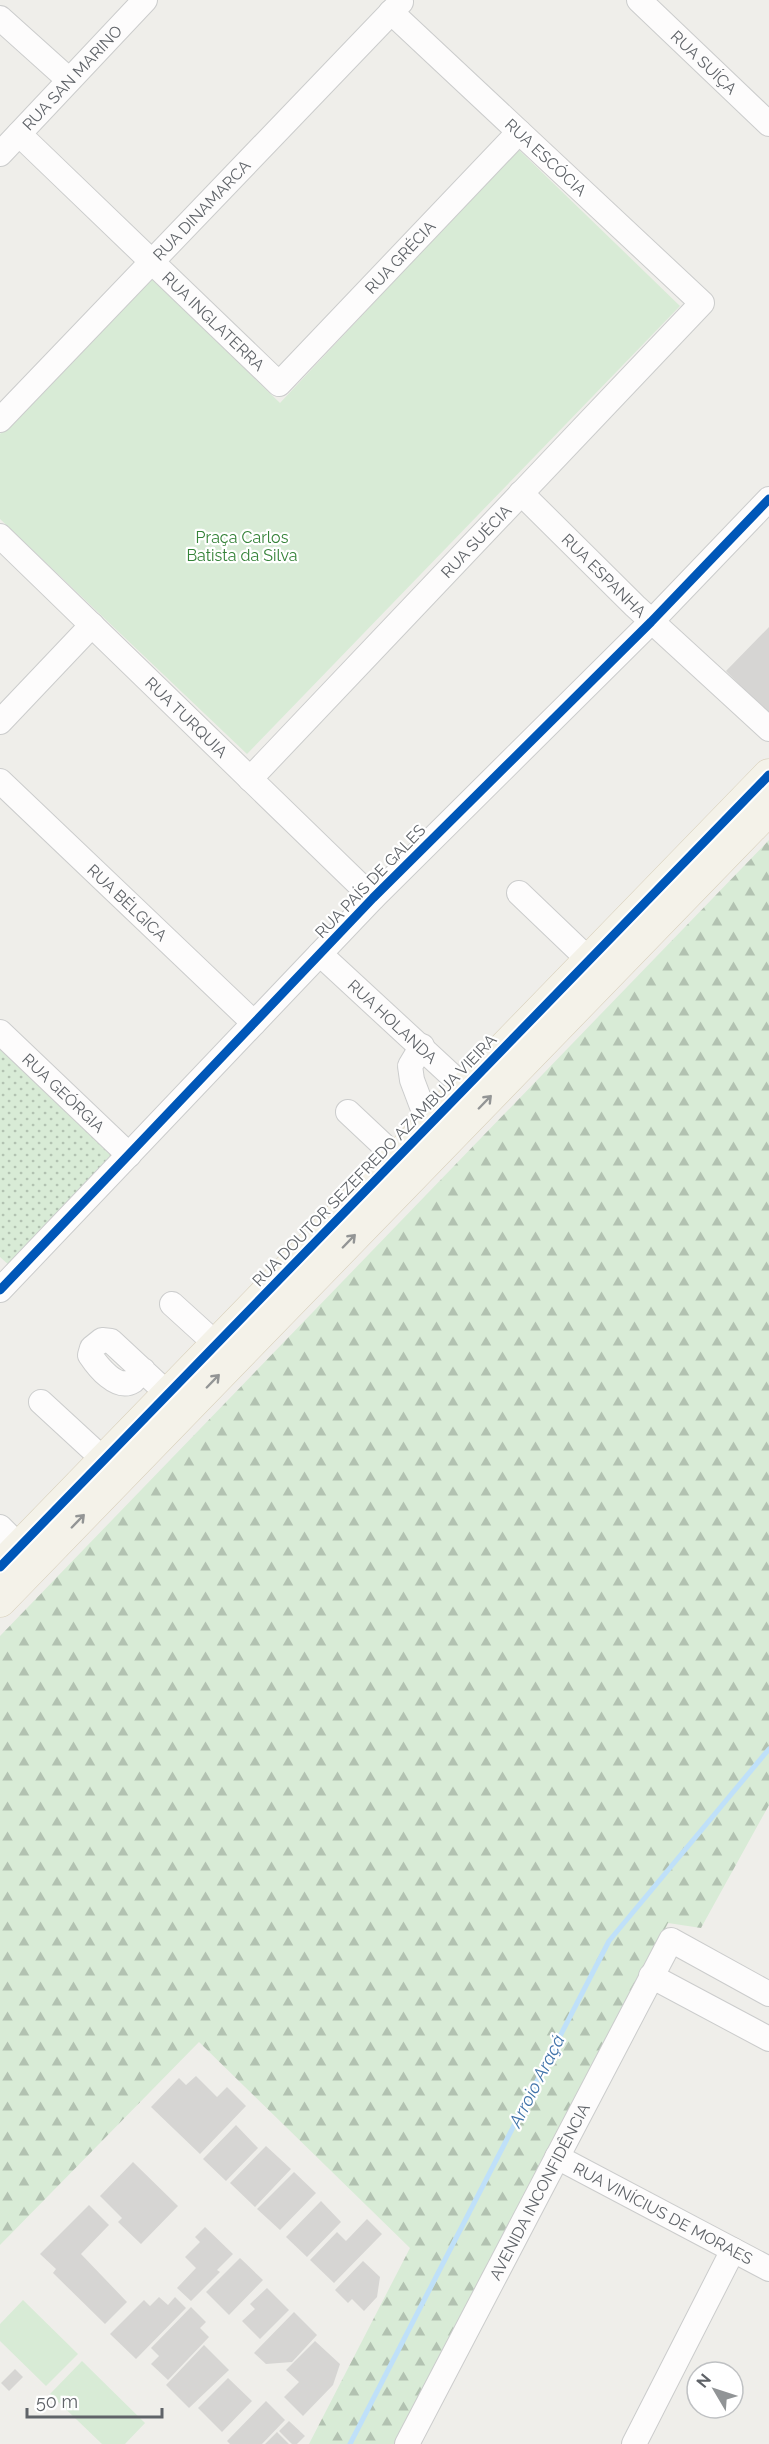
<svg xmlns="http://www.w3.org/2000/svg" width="769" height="2444" viewBox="0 0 769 2444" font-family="Raleway,sans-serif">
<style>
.grass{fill:url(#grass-dots)}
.forest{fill:url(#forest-firs)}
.park{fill:#d8ebd6}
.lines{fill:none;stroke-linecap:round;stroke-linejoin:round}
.stream{stroke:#bfe0f9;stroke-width:5}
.building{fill:#d6d5d3}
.minor-casing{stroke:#cbcccc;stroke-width:26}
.major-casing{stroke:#d7ceb8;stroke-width:33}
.minor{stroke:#fdfcfc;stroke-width:24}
.major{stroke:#f4f2e9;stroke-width:32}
.cycleway-casing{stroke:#fff;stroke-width:13}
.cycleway{stroke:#0057b8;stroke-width:9}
.oneway{stroke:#939595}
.labels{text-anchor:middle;stroke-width:4.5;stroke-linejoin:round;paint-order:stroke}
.street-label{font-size:16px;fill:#5f6368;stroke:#fff}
.park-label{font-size:16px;fill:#348238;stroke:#fff}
.water-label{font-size:18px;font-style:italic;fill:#4174aa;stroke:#fff}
</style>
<defs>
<pattern id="grass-dots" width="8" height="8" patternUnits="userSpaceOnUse" patternTransform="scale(1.5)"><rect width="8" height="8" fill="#d8ebd6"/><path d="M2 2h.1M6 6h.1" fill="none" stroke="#b2c2b1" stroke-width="1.8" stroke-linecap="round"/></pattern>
<pattern id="forest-firs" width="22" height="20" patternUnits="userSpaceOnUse" patternTransform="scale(1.5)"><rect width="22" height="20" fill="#d8ebd6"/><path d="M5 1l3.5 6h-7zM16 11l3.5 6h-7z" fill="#b2c2b1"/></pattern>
</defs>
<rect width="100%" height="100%" fill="#efeeea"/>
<!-- grass -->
<path class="grass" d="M 0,1049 L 114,1158 L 10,1266 L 0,1257 Z"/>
<!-- forest -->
<path class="forest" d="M 769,840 L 769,1805 L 701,1928 L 668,1923 L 399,2444 L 309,2444 L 410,2248 L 199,2042 L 0,2245 L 0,1636 Z"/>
<!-- park -->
<path class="park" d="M 518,149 L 680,306 L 247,754 L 0,519 L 0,434 L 151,278 L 280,403 Z
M 23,2300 L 78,2354 L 46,2386 L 0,2341 L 0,2324 Z
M 82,2361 L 145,2423 L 125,2444 L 102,2444 L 50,2394 Z"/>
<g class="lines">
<!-- stream -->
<path class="stream" d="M 350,2444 L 609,1941 L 769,1749"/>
</g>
<!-- building -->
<path class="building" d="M 769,627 L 769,715 L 726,671 Z
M 196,2076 L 217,2097 L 227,2087 L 246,2106 L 200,2154 L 151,2107 L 179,2078 L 186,2085 Z
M 236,2125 L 258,2148 L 226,2181 L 203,2159 Z
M 266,2146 L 291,2169 L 255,2207 L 230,2183 Z
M 133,2162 L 178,2206 L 141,2244 L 118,2222 L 122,2218 L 100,2196 Z
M 294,2172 L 316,2193 L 280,2230 L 257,2209 Z
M 321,2201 L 341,2222 L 307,2257 L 286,2237 Z
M 89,2205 L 109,2225 L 81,2254 L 127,2302 L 105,2324 L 53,2273 L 56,2269 L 40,2254 Z
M 367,2219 L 382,2234 L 334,2283 L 310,2260 L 337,2232 L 346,2241 Z
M 205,2227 L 233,2254 L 217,2270 L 220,2272 L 191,2301 L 177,2288 L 196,2268 L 185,2257 L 200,2242 L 195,2237 Z
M 240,2258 L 263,2280 L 229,2315 L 206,2292 Z
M 363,2261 L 380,2277 L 377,2297 L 364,2311 L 352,2299 L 348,2303 L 335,2290 Z
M 267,2288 L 289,2310 L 260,2339 L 242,2321 L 255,2309 L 250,2304 Z
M 159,2297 L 168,2305 L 175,2297 L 186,2308 L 136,2359 L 110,2334 L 144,2300 L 150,2306 Z
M 191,2307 L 206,2322 L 200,2328 L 209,2337 L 168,2380 L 151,2364 L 159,2356 L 151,2348 Z
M 294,2312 L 317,2335 L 292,2362 L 266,2364 L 254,2353 Z
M 315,2341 L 340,2364 L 333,2385 L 303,2416 L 284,2397 L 299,2382 L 286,2370 Z
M 204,2345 L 229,2370 L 189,2408 L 166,2385 Z
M 15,2369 L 23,2377 L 9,2391 L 1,2383 Z
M 228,2378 L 252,2401 L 222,2432 L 198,2408 Z
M 266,2401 L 285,2420 L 262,2444 L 230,2444 L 227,2441 Z
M 289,2421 L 305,2436 L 297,2444 L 292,2444 L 279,2431 Z
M 277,2432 L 289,2444 L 265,2444 Z"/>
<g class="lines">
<defs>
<g id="minor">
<path id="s1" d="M 639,0 L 769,124"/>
<path d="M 0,18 L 69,80"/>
<path id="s2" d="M 19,134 L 279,384 L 519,132"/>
<path id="s3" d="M 0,154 L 145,0"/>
<path id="s4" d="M 0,420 L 401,2"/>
<path id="s5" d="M 521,493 L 635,606 L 769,729"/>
<path id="s6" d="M 0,536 L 373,898"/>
<path d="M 0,722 L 92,625"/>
<path id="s7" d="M 250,779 L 702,303 L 391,12"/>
<path id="s8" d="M 0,781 L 254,1023"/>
<path d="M 519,893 L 589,960"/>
<path id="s9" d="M 320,954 L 465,1088"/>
<path id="s10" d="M 0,1032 L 129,1155"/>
<path d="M 422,1046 L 410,1066 L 412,1080 L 429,1125"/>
<path d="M 348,1112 L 397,1158"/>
<path d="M 0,1290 L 373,898 L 651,622 L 769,499"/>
<path d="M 172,1304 L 216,1344"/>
<path d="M 143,1370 C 140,1373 136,1378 133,1381 C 117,1391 98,1367 90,1355 L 92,1348 L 102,1340 L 111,1341 L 168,1394"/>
<path d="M 41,1402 L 104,1460"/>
<path d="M 0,1527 L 32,1559"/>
<path d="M 651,1976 L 769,2039"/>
<path id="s11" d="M 557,2157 L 769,2269"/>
<path id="s12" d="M 407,2444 L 671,1940 L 769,1994"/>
<path d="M 634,2444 L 733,2250"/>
</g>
<path id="major" d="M 0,1567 L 769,775
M 0,1601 L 769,809"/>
</defs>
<!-- minor casing -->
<use href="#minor" class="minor-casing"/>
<!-- major casing -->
<use href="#major" class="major-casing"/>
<!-- minor -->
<use href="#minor" class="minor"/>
<!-- major -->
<use href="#major" class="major"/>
<defs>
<path id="cycleway" d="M 0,1290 L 373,898 L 651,622 L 769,499
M 0,1567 L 769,775"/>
</defs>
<!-- cycleway casing -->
<use href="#cycleway" class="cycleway-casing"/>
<!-- cycleway -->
<use href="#cycleway" class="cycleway"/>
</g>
<!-- one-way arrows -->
<defs><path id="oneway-shaft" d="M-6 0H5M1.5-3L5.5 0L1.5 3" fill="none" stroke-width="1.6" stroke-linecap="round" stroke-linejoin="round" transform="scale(1.5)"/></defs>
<g class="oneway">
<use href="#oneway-shaft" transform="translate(485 1102) rotate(-46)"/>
<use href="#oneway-shaft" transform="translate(349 1241) rotate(-46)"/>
<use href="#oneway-shaft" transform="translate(213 1381) rotate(-46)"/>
<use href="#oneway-shaft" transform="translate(78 1521) rotate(-46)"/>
</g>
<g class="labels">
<!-- street labels -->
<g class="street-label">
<text dy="6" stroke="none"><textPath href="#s1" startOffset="90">RUA SUÍÇA</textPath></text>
<text dy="6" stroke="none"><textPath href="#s3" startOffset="105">RUA SAN MARINO</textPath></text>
<text transform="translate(546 157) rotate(43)" y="6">RUA ESCÓCIA</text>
<text dy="6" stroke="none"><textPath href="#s4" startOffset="291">RUA DINAMARCA</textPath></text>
<text dy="6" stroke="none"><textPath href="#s2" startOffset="536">RUA GRÉCIA</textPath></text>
<text dy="6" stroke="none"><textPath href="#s2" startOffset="270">RUA INGLATERRA</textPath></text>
<text dy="6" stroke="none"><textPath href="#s7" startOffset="328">RUA SUÉCIA</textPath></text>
<text dy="6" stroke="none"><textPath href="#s5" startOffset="117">RUA ESPANHA</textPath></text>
<text dy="6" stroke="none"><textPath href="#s6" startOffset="260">RUA TURQUIA</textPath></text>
<text transform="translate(370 881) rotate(-46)" y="6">RUA PAÍS DE GALES</text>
<text dy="6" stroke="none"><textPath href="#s8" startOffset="176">RUA BÉLGICA</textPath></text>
<text dy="6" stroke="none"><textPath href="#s9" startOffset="99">RUA HOLANDA</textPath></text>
<text dy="6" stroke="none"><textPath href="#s10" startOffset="88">RUA GEÓRGIA</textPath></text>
<text transform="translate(374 1160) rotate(-46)" y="6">RUA DOUTOR SEZEFREDO AZAMBUJA VIEIRA</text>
<text dy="6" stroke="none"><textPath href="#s12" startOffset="285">AVENIDA INCONFIDÊNCIA</textPath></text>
<text dy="6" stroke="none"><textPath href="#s11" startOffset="120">RUA VINÍCIUS DE MORAES</textPath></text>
</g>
<!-- park labels -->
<g class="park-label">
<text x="242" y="543">Praça Carlos<tspan x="242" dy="18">Batista da Silva</tspan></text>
</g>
<!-- water labels -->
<g class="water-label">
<text transform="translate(537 2081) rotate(-63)" y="6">Arroio Araçá</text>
</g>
</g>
<!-- north arrow -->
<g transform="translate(715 2390) rotate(309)"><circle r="28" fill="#ffffff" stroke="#bfc1c3" stroke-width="1.5"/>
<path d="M0-4.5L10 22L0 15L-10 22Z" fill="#919496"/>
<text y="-9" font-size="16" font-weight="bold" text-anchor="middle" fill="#5f6368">N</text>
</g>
<!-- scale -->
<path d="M27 2408v9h135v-9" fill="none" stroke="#5f6368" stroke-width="3"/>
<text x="36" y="2408" font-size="18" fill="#5f6368" stroke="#ffffff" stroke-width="4.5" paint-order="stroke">50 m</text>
</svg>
